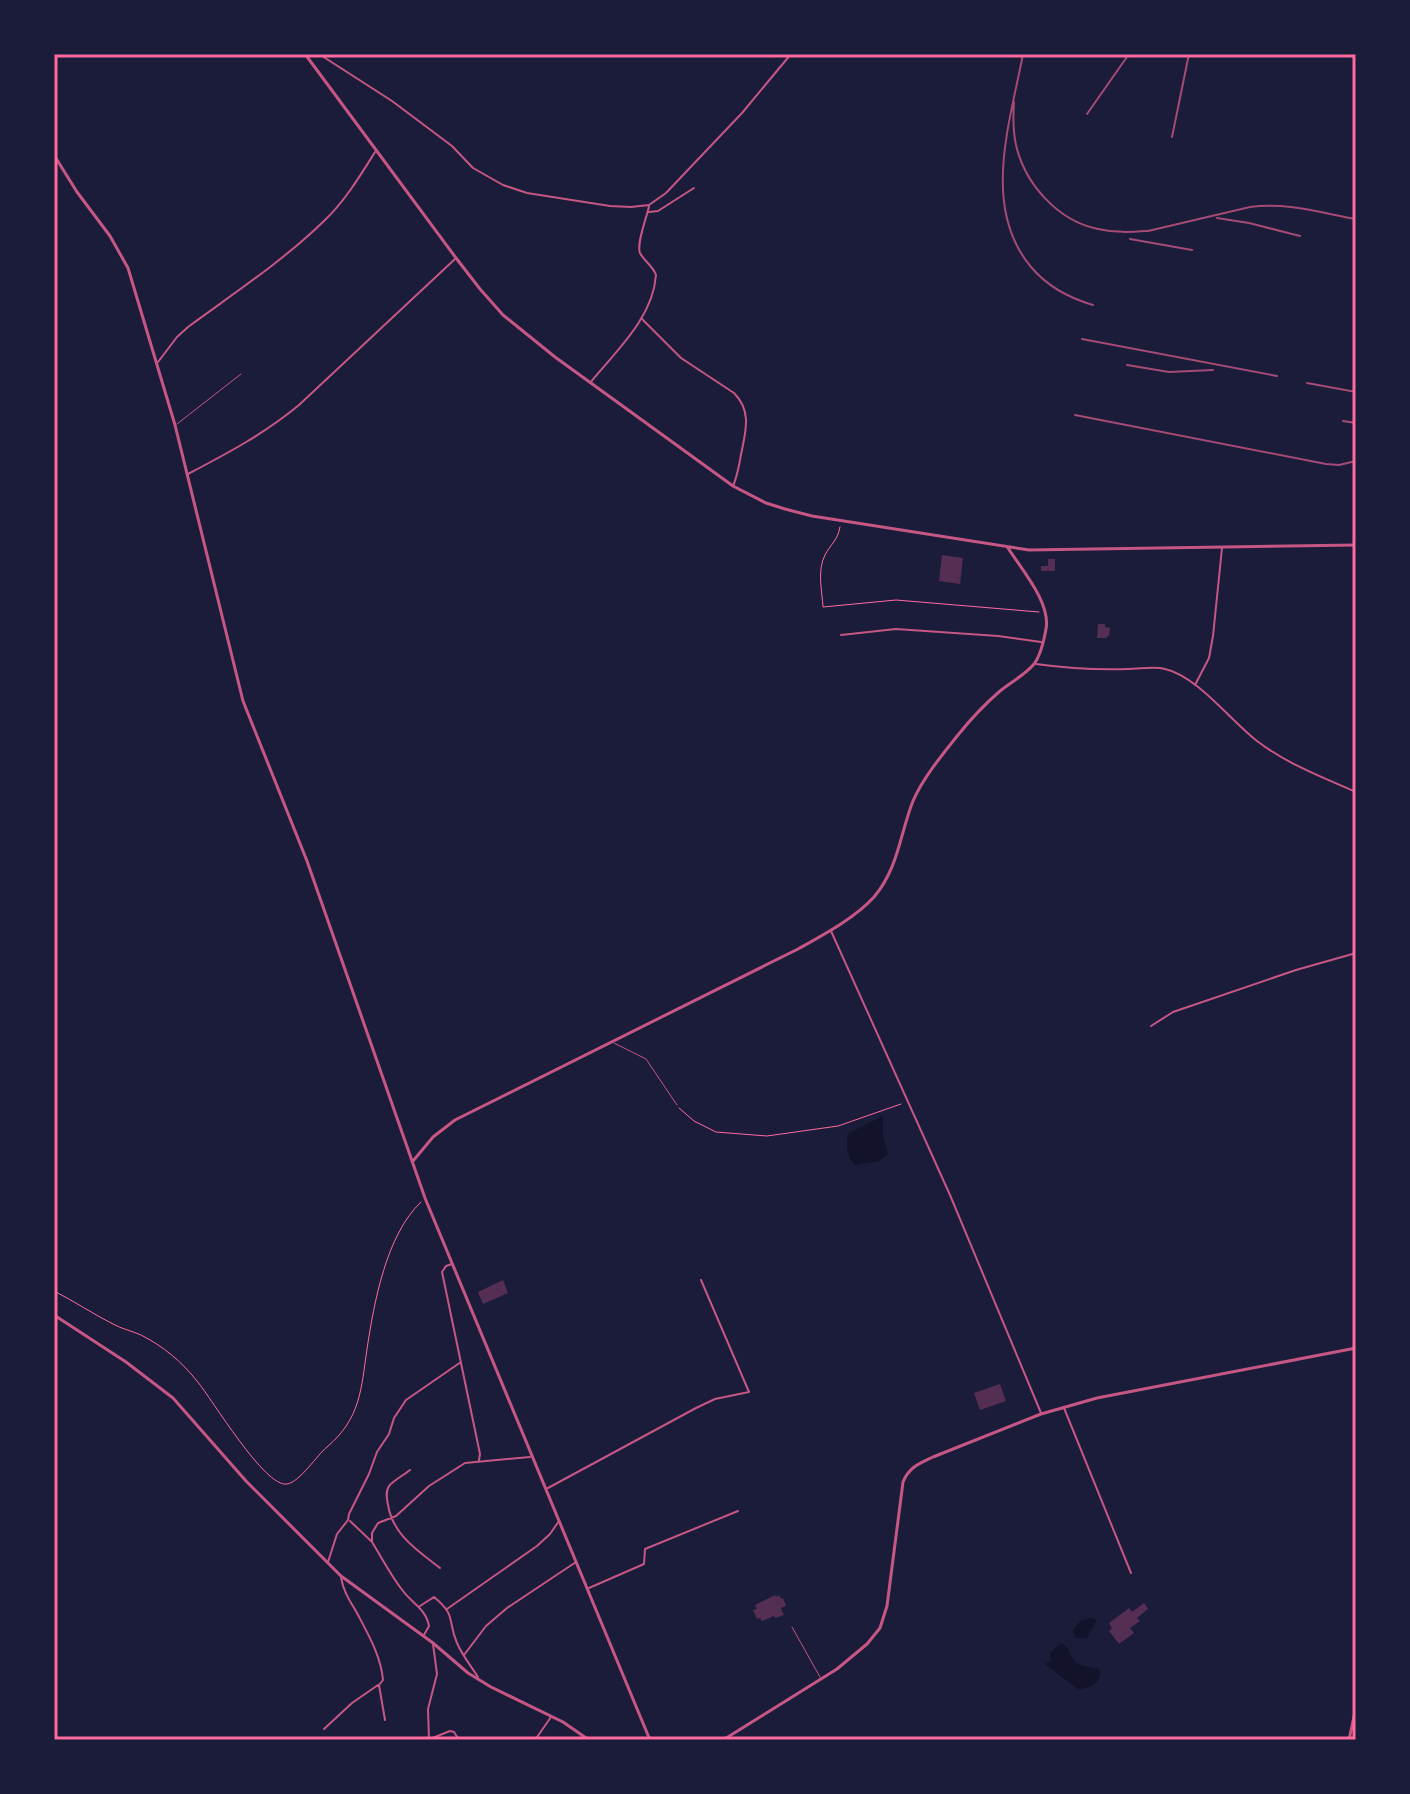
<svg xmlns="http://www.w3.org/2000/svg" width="1410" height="1794" viewBox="0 0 1410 1794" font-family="'Roboto Condensed',sans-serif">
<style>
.water{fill:#12122b}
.building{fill:#542f53}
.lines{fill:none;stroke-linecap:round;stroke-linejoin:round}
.path{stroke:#ff6b9d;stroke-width:1}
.service{stroke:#c65784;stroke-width:1}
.minor{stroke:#c65784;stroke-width:2}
.tertiary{stroke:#c65784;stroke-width:3}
.rail{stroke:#a44b75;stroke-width:2}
.neatline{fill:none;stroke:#ff6b9d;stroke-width:3}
</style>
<rect width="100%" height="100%" fill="#1b1b3a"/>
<!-- water -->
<path class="water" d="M 883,1116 L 883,1136 L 888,1154 L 879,1161 L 855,1165 C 847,1157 845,1143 849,1133 Z
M 1093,1618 L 1096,1621 L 1087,1638 L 1076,1638 L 1073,1631 C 1077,1622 1084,1618 1093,1618 Z
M 1061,1643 C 1071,1649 1068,1650 1073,1659 C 1078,1667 1091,1667 1099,1669 C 1103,1682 1089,1689 1078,1689 L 1045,1664 L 1051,1661 L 1050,1653 Z"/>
<!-- building -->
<path class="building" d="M 942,555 L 963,558 L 960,584 L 939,581 Z
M 1048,559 L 1055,559 L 1055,571 L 1041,571 L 1041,566 L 1048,566 Z
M 1098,624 L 1105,624 L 1105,627 L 1110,628 L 1109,636 L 1107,636 L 1107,638 L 1097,638 Z
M 503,1280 L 508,1293 L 483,1304 L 478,1292 Z
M 1000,1384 L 1006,1401 L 980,1410 L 974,1393 Z
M 775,1595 L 776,1597 L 779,1595 L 781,1599 L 783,1598 L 786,1606 L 781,1608 L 784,1615 L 775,1618 L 774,1616 L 762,1621 L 760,1618 L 757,1619 L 753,1610 L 757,1609 L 755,1605 Z
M 1144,1603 L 1148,1609 L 1137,1618 L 1140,1621 L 1130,1628 L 1134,1633 L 1119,1644 L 1109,1631 L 1112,1628 L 1109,1623 L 1129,1608 L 1132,1612 Z"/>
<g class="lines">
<!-- path -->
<path class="path" d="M 840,527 C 838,540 830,545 825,555 C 817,570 822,591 823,607 L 896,600 L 1039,612
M 679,1108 L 694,1121 L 716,1132 L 767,1136 L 838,1126 L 901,1104
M 54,1291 C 74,1301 93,1314 113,1324 C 122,1329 132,1331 141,1335 C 163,1346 182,1362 197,1381 C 212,1399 265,1488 287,1484 C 300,1482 317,1455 327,1447 C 361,1418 361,1389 367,1349 C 374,1303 386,1235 421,1202"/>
<!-- service -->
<path class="service" d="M 177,424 L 241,374
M 614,1043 L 646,1059 L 677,1105
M 792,1627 L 820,1677"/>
<!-- minor -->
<path class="minor" d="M 319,54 L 392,101 L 452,146 L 473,168 L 503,185 L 527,193 L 610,206 L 631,207 L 649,205 L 666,193 L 742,113 L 791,54
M 649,212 L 658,211 L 694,188
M 642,319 L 681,358 L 734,393 C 754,413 744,436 740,460 C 738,470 737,477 733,486
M 158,362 L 177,337 L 188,327 C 233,294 284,260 324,221 C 345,201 360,176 375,152
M 590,383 C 616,351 653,318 656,275 C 653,266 644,261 640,253 C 636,244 647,217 649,206
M 188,474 C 228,453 264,434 299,405 L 455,259
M 841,635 L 896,629 L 998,636 L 1041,642
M 1036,664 C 1065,668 1098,670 1128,669 C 1140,669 1154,666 1165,669 C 1197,676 1231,721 1257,741 C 1287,764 1322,777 1356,792
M 1195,685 L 1209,658 L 1213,636 L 1222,548
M 831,931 L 950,1195 L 1041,1413
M 1151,1026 L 1173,1012 L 1296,970 L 1356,953
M 452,1264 L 446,1266 L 442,1272 L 480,1454 L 479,1460
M 1064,1408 L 1131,1573
M 410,1470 C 404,1475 394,1480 389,1486 C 385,1492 387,1499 388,1505 C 393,1535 417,1550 440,1568
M 548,1488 L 696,1408 L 715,1399 L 749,1392 L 701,1280
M 350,1521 L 371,1541
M 328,1562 L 337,1534 L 348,1520 L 349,1514 L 369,1474 L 377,1452 L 389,1434 L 394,1418 L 406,1400 L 461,1362
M 341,1577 C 343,1591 350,1601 357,1613 C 368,1634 381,1656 383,1680 L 379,1685 L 385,1720
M 589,1588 L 644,1564 L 645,1549 L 738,1511
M 420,1606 L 434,1597 C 457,1616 447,1620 457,1643 C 462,1655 471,1666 478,1677
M 447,1609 L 537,1546 L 550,1534 L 559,1521
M 424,1635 L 429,1626 C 426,1609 412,1603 403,1591 C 391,1576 382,1558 372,1542 L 372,1533 L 378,1523 L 396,1516 L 429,1486 L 465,1463 L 530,1457
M 464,1655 L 486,1626 L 507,1608 L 576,1562
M 324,1729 L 352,1703 L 378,1685
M 430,1739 L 450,1731 L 454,1732 L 459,1740
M 429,1740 L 428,1709 L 437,1674 L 433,1644
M 535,1740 L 551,1717"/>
<!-- tertiary -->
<path class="tertiary" d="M 305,54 L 456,258 L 480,289 L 503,315 L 555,357 L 733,486 L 766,503 L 785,509 L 812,516 L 1029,550 L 1356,545
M 54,155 L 77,192 L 110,236 L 128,268 L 175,425 L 243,701 L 307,861 L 425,1198 L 650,1740
M 413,1161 L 433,1137 L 455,1120 L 798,949 C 823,935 855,918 874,897 C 898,869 900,834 913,801 C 923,778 942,755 958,735 C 970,720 985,704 1000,691 C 1011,682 1025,675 1034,664 C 1041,655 1044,640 1046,629 C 1051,603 1022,570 1008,548
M 54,1315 L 126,1362 L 173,1398 L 246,1481 L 341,1576 L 433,1643 L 468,1673 L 491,1687 L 563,1722 L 589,1740
M 723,1740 L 837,1669 L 867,1644 L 880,1628 L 887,1606 L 903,1482 C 909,1467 920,1463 933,1457 L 1041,1414 L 1097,1398 L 1356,1348
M 1349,1740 L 1356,1707"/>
<!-- rail -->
<path class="rail" d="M 1023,54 C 1010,123 981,207 1031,267 C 1047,286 1069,298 1093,305
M 1014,102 C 1013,116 1013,131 1016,145 C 1025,184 1058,221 1098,229 C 1115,233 1131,232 1148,231 L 1250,207 C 1286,202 1321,213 1356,219
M 1087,114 L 1129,54
M 1172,137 L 1189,54
M 1217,218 L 1249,223 L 1300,236
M 1130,239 L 1192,250
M 1082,339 L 1277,376
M 1127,365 L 1169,372 L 1213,370
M 1307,383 L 1356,392
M 1075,415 L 1326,464 L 1339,465 L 1356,461
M 1343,421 L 1356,423"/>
</g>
<!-- border -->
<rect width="1410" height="1794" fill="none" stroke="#1b1b3a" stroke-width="112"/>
<rect x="56" y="56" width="1298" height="1682" class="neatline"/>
</svg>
